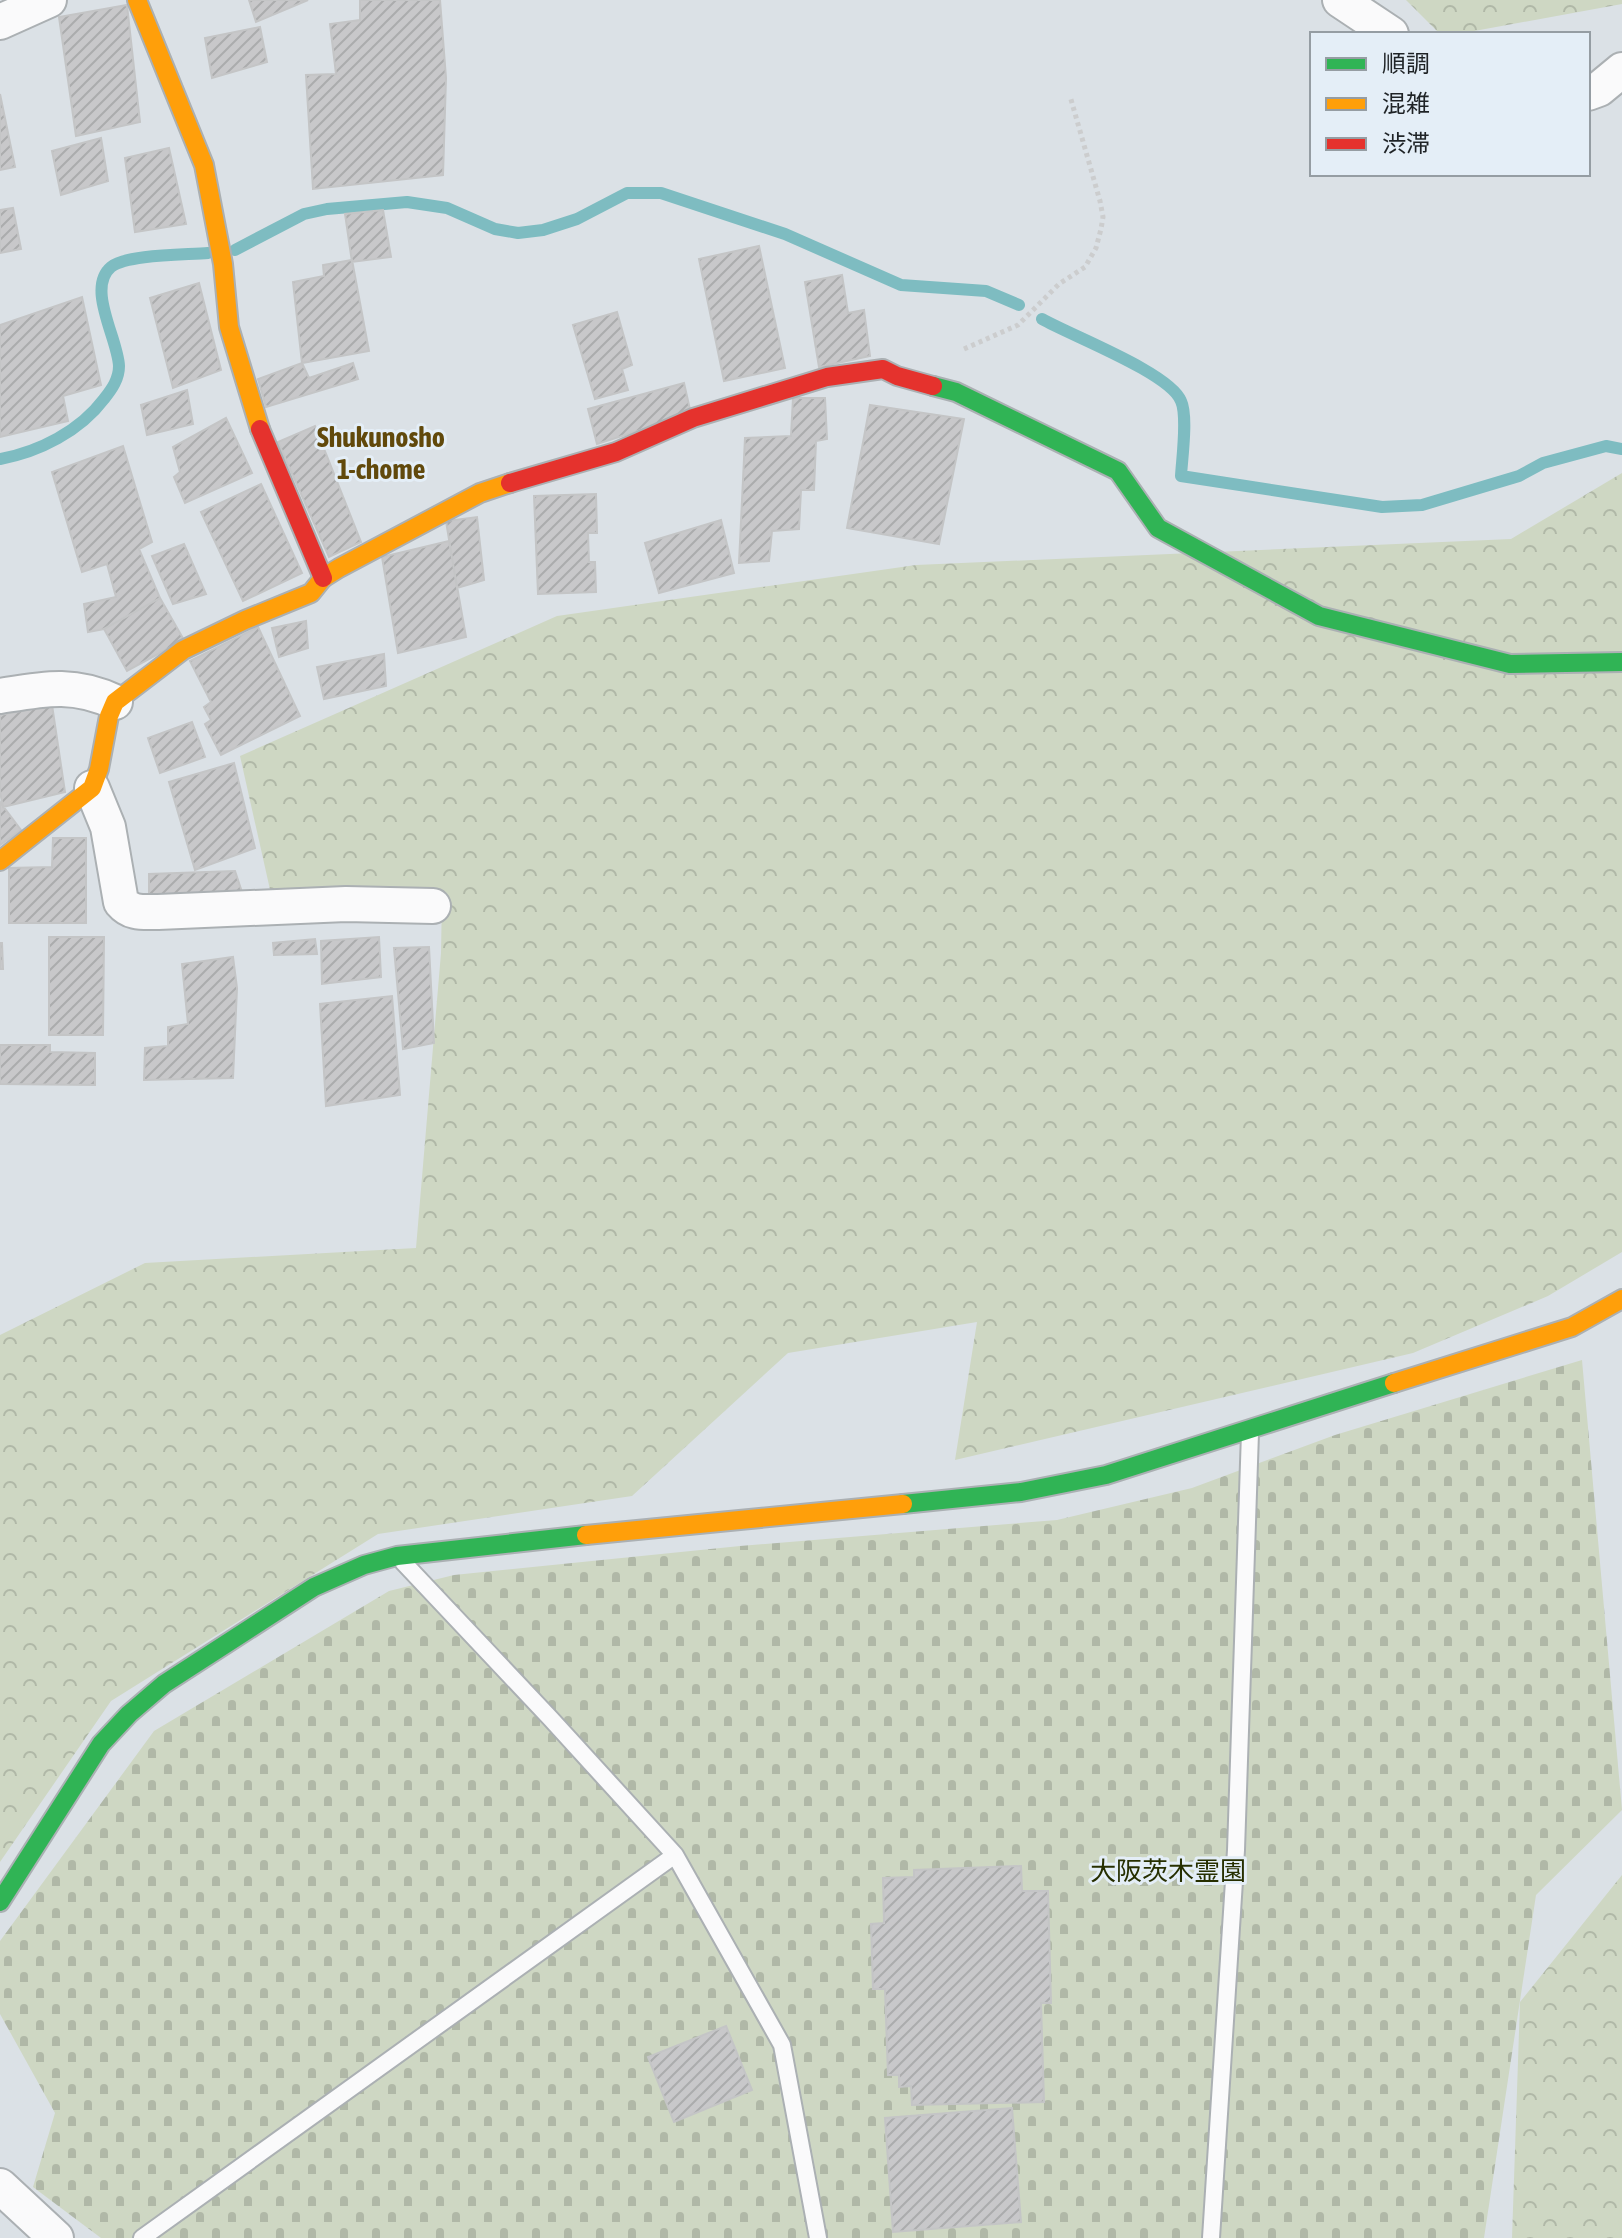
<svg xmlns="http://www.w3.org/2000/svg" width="1622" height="2238" viewBox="0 0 1622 2238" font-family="'Asap Condensed','Noto Sans JP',sans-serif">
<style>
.forest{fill:url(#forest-crowns)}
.cemetery{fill:url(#cemetery-stones)}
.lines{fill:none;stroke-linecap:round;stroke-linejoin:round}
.stream{stroke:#7ebcc1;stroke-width:12}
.building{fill:url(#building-hatch);stroke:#c4c5c6;stroke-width:2}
.lane-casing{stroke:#abb0b3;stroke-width:20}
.street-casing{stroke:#abb0b3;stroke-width:38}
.fast-casing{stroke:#abb0b3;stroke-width:22}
.slow-casing{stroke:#abb0b3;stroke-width:22}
.jam-casing{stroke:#abb0b3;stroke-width:22}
.path{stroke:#cccdce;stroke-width:5;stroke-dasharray:4 4;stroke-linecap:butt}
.lane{stroke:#fafafb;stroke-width:16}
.street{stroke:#fafafb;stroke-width:34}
.fast{stroke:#30b455;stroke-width:18}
.slow{stroke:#ff9f0a;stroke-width:18}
.jam{stroke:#e5322d;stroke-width:18}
.labels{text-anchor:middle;stroke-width:6;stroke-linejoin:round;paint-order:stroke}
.park-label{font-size:26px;fill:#262f00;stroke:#e4eef7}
.neighbourhood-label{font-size:28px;font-weight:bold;fill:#61490c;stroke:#e4eef7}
</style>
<defs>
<pattern id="forest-crowns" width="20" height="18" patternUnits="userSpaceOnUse" patternTransform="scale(2)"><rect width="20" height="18" fill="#ced7c3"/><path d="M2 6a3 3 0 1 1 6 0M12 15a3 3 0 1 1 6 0" fill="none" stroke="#b0b8a7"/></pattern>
<pattern id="cemetery-stones" width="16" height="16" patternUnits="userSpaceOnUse" patternTransform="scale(2)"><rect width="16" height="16" fill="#ced7c3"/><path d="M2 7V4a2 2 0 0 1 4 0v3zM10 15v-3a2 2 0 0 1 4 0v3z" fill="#b0b8a7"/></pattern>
<pattern id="building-hatch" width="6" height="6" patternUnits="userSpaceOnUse" patternTransform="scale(2)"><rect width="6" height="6" fill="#c8c8ca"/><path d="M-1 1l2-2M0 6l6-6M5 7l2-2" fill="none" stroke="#abacad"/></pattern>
</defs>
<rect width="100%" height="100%" fill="#dbe1e6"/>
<!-- forest -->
<path class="forest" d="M 1406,0 L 1622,0 L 1622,4 L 1458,34 L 1440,34 Z
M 1622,473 L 1622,1252 L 1548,1296 L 1413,1353 L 955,1460 L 977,1322 L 788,1353 L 632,1496 L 378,1534 L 111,1701 L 0,1862 L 0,1335 L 145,1263 L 416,1248 L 441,953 L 442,896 L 271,894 L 240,756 L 557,616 L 916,565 L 1511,539 Z
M 1622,1875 L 1622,2238 L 1512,2238 L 1520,2002 Z"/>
<!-- cemetery -->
<path class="cemetery" d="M 1582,1360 L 1622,1810 L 1536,1895 L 1484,2238 L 101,2238 L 33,2187 L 55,2113 L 0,2014 L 0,1941 L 154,1731 L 389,1591 L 454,1575 L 740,1546 L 1057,1520 L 1192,1488 L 1335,1435 Z"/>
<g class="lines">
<!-- stream -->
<path class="stream" d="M 235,250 L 304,214 L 327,209 L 407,202 L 447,208 L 495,229 L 518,233 L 543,230 L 577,219 L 627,193 L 661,193 L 785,234 L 901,285 L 986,291 L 1019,305
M 1042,319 C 1072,336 1170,373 1181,401 C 1188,416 1182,458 1181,476 L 1382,507 L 1422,505 L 1519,476 L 1543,463 L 1606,446 L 1622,449
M 0,459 C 39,452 80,431 104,399 C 112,389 119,379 119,366 C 118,339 86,288 111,267 C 127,254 186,255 208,253"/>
</g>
<!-- building -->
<path class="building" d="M 249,0 L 308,0 L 256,22 Z
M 360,0 L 440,0 L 446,78 L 443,175 L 313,189 L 306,75 L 336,74 L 330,24 L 360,20 Z
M 127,5 L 140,122 L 76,136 L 59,17 Z
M 260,27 L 267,62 L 212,78 L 205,38 Z
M 0,94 L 15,167 L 0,170 Z
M 101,138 L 108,181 L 61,195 L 52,151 Z
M 169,148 L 186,224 L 135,232 L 125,158 Z
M 13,208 L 21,249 L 0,253 L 0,210 Z
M 383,210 L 391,257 L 352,262 L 345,214 Z
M 759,246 L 785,368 L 724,381 L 699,259 Z
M 352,260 L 369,351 L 302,363 L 293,282 L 324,276 L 323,265 Z
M 842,275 L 848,313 L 864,310 L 870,356 L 819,367 L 805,282 Z
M 199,283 L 221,370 L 173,388 L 150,298 Z
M 82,297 L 101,385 L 63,396 L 68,421 L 0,437 L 0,325 Z
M 617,312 L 632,365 L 622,369 L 628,390 L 595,399 L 573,325 Z
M 302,363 L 309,378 L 353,363 L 358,379 L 266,407 L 258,379 Z
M 684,383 L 691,414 L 597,444 L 588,409 Z
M 187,390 L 193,424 L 147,435 L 141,405 Z
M 793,398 L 825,398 L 827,439 L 816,441 L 814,490 L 801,490 L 799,529 L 772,531 L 769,561 L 739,563 L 745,438 L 791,436 Z
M 870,405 L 964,419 L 939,544 L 847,528 Z
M 226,418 L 252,473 L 185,503 L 174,477 L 180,472 L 173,447 Z
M 315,426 L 361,542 L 329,557 L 278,442 Z
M 123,446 L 152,542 L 139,549 L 160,598 L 104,629 L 88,632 L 84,604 L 116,597 L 107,564 L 82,572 L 52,472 Z
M 261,484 L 302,573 L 243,601 L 201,512 Z
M 596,494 L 597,533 L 588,533 L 589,562 L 595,562 L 596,592 L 538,594 L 534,496 Z
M 477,517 L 484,580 L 457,588 L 446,521 Z
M 721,520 L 734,573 L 659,593 L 645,543 Z
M 449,541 L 466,637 L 398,653 L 382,557 Z
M 184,544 L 206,594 L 173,604 L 152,556 Z
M 160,598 L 184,640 L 127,671 L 104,629 Z
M 306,621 L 308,648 L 279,657 L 272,628 Z
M 258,627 L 300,716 L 221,755 L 205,724 L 211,720 L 204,707 L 211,702 L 190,661 Z
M 384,654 L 386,686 L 324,699 L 317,667 Z
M 52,705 L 65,792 L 3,807 L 0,792 L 0,715 Z
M 192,722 L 205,757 L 160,773 L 148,738 Z
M 234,763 L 255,848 L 195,870 L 169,782 Z
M 0,802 L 21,830 L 0,845 Z
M 53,838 L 86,838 L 86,923 L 9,923 L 9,868 L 52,867 Z
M 235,871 L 244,898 L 149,902 L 149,874 Z
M 49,937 L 104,937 L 103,1035 L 49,1035 Z
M 379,937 L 381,977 L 322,984 L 321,941 Z
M 315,939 L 317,954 L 274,955 L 273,943 Z
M 0,943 L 2,943 L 3,969 L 0,969 Z
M 429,947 L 434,1043 L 403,1049 L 394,948 Z
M 233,957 L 237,988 L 233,1078 L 144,1080 L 145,1048 L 168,1046 L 168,1027 L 188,1024 L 182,964 Z
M 392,996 L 400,1095 L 326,1106 L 320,1004 Z
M 0,1045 L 50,1045 L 50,1052 L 95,1053 L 95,1085 L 0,1084 Z
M 1021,1866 L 1022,1891 L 1048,1891 L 1051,2003 L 1041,2003 L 1044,2102 L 912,2105 L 911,2086 L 899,2087 L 899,2075 L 888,2075 L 885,1989 L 873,1989 L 871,1924 L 884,1923 L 883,1878 L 914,1877 L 914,1870 Z
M 726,2026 L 752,2090 L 674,2122 L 648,2057 Z
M 1012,2108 L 1021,2222 L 893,2232 L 885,2118 Z"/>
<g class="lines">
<defs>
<path id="lane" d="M 403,1562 L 551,1719 L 675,1855 L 782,2045 L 818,2238
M 142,2238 L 675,1855
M 1211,2238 L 1236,1850 L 1250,1433"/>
<path id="street" d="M 1340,0 L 1391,34
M 0,22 L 49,0
M 1588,93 L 1599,89 L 1622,70
M 0,696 C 43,689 73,682 115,702
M 92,788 L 108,827 L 121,902 C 131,914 143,912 158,912 L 346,904 L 433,906
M 0,2186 L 56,2238"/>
<path id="fast" d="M 933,386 L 956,392 L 1118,471 L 1158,528 L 1319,616 L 1510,664 L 1622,662
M 903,1504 L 1021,1492 L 1106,1475 L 1394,1383
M 0,1902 L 101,1744 L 129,1714 L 164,1684 L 314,1587 L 364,1565 L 397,1556 L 586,1535"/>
<path id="slow" d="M 137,0 L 204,165 L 223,264 L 229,327 L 260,429
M 0,861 L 92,788 L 99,769 L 109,716 L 115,702 L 183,650 L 245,620 L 311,593 L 323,578 L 339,568 L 480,493 L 510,483
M 1394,1383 L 1572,1327 L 1622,1299
M 586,1535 L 903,1504"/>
<path id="jam" d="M 260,429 L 323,578
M 510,483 L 616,452 L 693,418 L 827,377 L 883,369 L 897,376 L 933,386"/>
</defs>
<!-- lane casing -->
<use href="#lane" class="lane-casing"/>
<!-- street casing -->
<use href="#street" class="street-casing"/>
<!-- fast casing -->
<use href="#fast" class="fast-casing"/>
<!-- slow casing -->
<use href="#slow" class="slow-casing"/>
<!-- jam casing -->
<use href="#jam" class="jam-casing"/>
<!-- path -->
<path class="path" d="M 964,349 L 1018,325 L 1059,284 L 1085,267 L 1096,248 L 1101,229 L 1103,217 L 1100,201 L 1070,96"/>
<!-- lane -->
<use href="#lane" class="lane"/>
<!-- street -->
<use href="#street" class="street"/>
<!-- fast -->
<use href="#fast" class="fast"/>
<!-- slow -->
<use href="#slow" class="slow"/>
<!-- jam -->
<use href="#jam" class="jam"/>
</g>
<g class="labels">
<!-- park labels -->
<g class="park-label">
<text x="1168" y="1880">大阪茨木霊園</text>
</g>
<!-- neighbourhood labels -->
<g class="neighbourhood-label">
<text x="381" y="447">Shukunosho<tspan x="381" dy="32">1-chome</tspan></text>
</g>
</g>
<!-- legend -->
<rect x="1310" y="32" width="280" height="144" fill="#e4eef7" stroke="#959da3" stroke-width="2"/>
<rect x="1326" y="58" width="40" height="12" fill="#30b455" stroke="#959da3" stroke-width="2"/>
<text x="1382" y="72" font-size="24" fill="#1f2326">順調</text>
<rect x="1326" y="98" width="40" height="12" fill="#ff9f0a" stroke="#959da3" stroke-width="2"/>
<text x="1382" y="112" font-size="24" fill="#1f2326">混雑</text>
<rect x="1326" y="138" width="40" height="12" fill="#e5322d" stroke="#959da3" stroke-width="2"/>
<text x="1382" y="152" font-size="24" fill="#1f2326">渋滞</text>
</svg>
